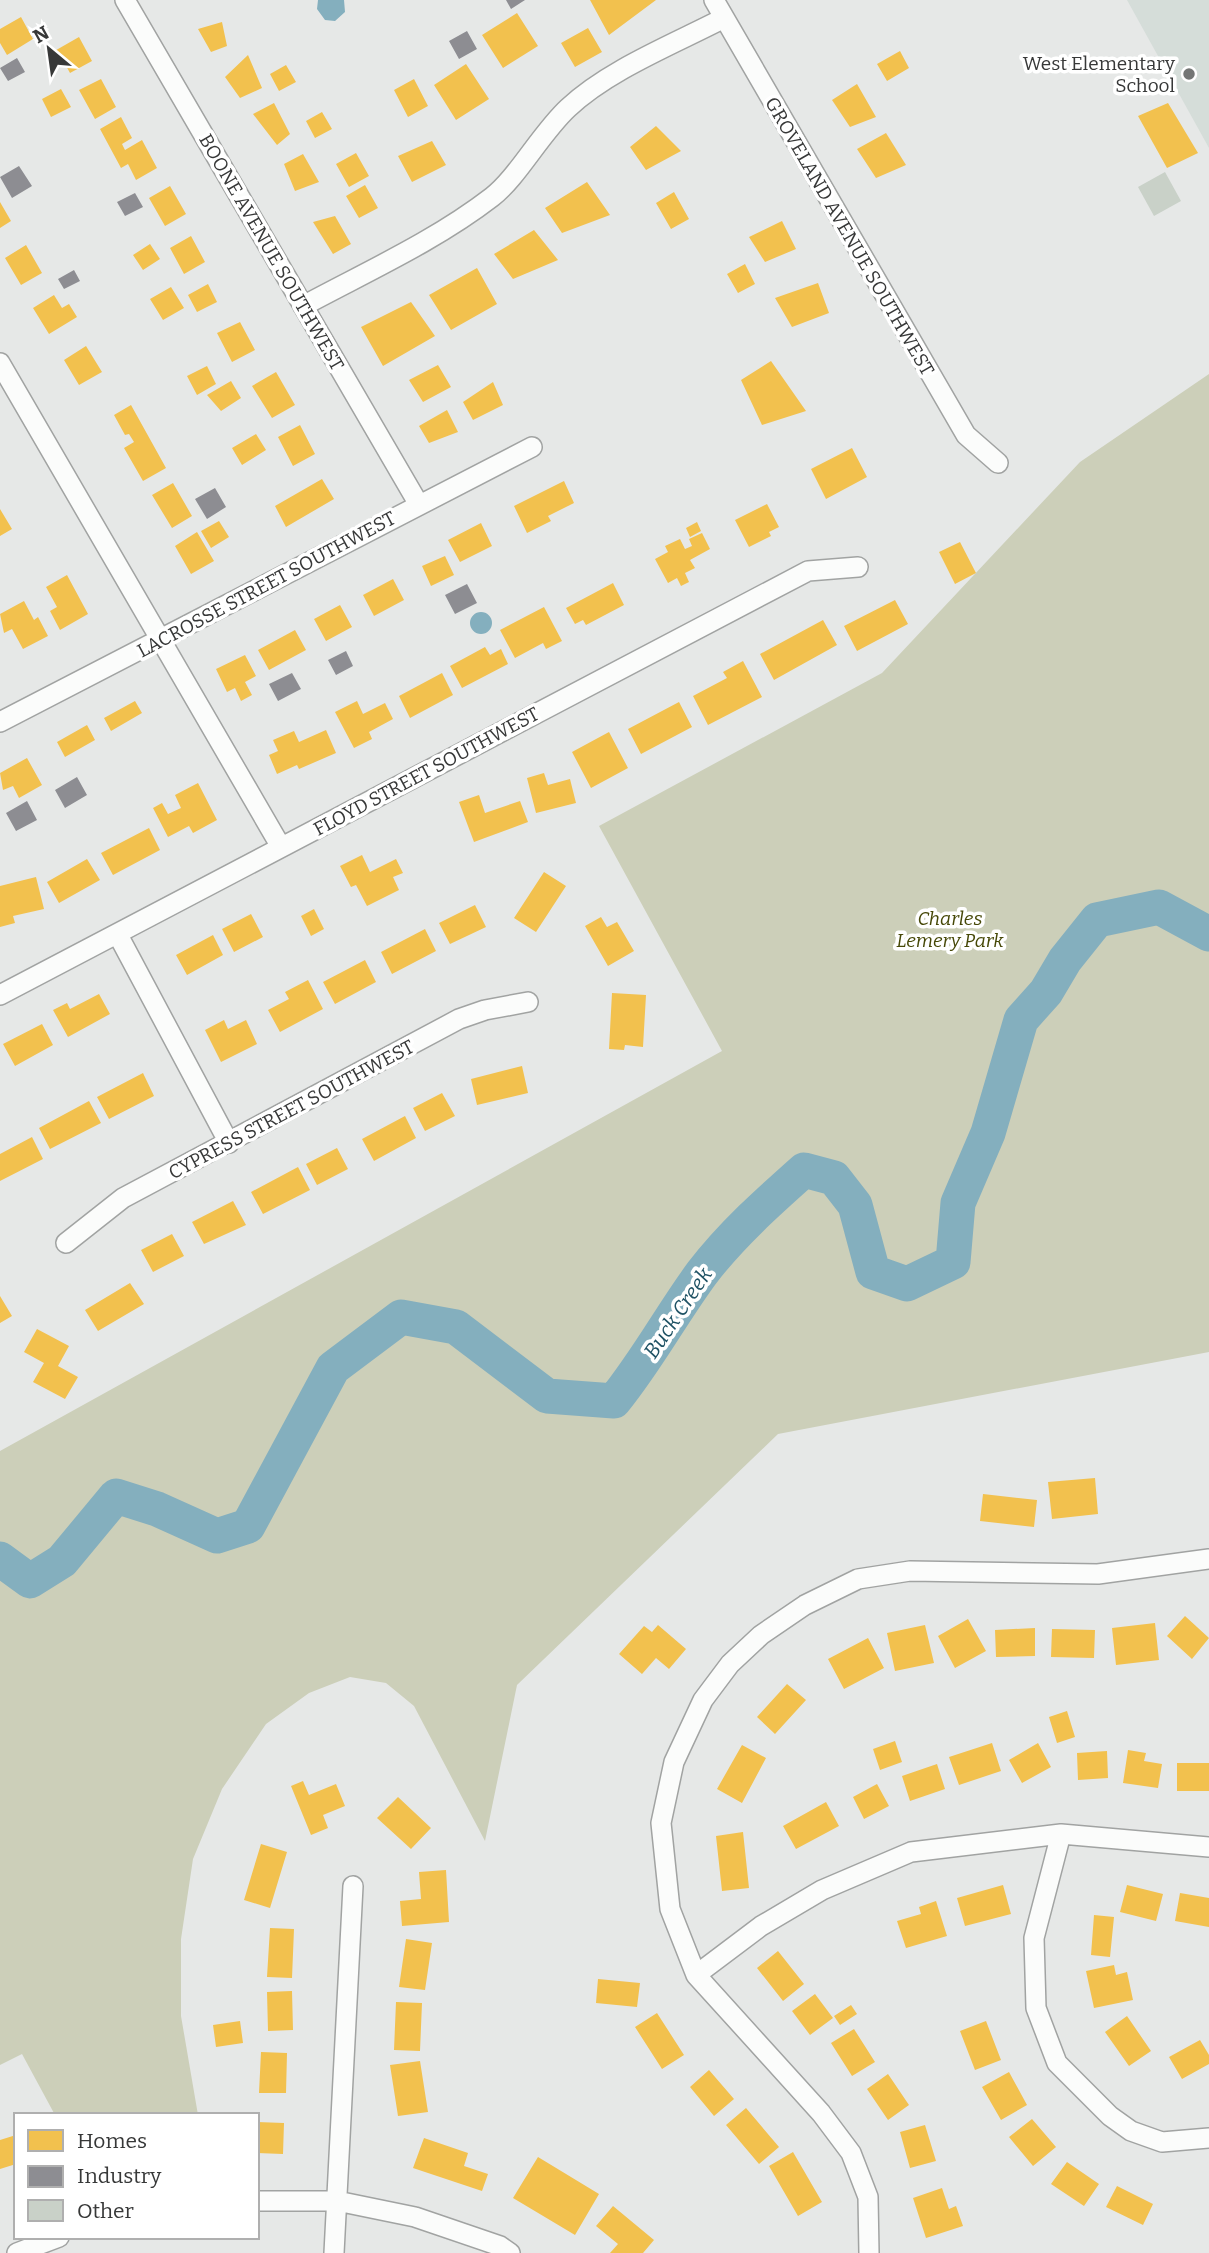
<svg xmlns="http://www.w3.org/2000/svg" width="1209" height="2253" viewBox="0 0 1209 2253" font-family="Bitter,serif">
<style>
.built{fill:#d5ddd9}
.green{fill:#cccfb9}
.water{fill:#84afbe}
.homes{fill:#f2c14e}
.industry{fill:#8d8d92}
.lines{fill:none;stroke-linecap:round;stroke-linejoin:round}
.river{stroke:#84afbe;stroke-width:35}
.building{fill:#c9d1c8}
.minor-casing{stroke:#a1a3a2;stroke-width:22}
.minor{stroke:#fbfcfb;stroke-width:19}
.poi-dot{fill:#747675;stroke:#fff;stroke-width:2.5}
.labels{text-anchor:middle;stroke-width:7;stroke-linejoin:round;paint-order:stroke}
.poi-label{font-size:19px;fill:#373838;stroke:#fff;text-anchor:end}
.street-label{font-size:19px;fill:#373838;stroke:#fff}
.park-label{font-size:19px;font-style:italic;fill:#464807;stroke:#fff}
.water-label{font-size:21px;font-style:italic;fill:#1f5264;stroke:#fff}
</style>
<rect width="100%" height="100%" fill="#e6e8e7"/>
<!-- built -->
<path class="built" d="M 1127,0 L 1209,0 L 1209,148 Z"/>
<!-- green -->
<path class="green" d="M 1209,374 L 1209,1352 L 778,1434 L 517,1685 L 485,1841 L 414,1706 L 386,1683 L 350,1677 L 309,1693 L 266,1724 L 222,1789 L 193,1859 L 181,1939 L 181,2016 L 198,2115 L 55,2115 L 22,2054 L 0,2065 L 0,1451 L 722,1051 L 599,826 L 882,673 L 1080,462 Z"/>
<!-- water -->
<path class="water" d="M 318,0 L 344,0 L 345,12 L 335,21 L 325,20 L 317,9 Z
M470 623a11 11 0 1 1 22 0a11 11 0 1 1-22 0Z"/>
<!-- homes -->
<path class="homes" d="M 590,0 L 656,0 L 609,35 Z
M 517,13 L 538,46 L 503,68 L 482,35 Z
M 21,17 L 33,39 L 7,55 L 0,43 L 0,29 Z
M 222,22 L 227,46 L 211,52 L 198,29 Z
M 588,28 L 602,52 L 575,67 L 561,43 Z
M 79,37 L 92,61 L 70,73 L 64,62 L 58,65 L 51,53 Z
M 900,51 L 909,68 L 887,81 L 877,64 Z
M 248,55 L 262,88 L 240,98 L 225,77 Z
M 466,64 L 489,99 L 456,120 L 434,85 Z
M 286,65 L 296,82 L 279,91 L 270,74 Z
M 101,79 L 116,107 L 95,119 L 79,90 Z
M 414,79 L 428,106 L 408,117 L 394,90 Z
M 857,84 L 876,117 L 850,127 L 832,100 Z
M 61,89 L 71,107 L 51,117 L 42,99 Z
M 274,103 L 290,134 L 277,145 L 253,114 Z
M 1168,103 L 1198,153 L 1167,168 L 1138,116 Z
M 322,112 L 332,129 L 315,138 L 306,121 Z
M 121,117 L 132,138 L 122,144 L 125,150 L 142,140 L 157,168 L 136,180 L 128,164 L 121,168 L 100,129 Z
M 656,126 L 681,151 L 646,170 L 630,147 Z
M 886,133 L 906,165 L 876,178 L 857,149 Z
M 432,141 L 446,165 L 412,182 L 398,156 Z
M 356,153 L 369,176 L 349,187 L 336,164 Z
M 303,154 L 319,182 L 295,191 L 284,164 Z
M 587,182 L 610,215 L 562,233 L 545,208 Z
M 365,185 L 378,208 L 359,218 L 346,196 Z
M 170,186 L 186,214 L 165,226 L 149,198 Z
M 674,192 L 689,219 L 671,229 L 656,203 Z
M 0,202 L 11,221 L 0,228 Z
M 335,216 L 351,244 L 333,254 L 313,222 Z
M 782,221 L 796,249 L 765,262 L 749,237 Z
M 534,230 L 558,260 L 513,279 L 494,254 Z
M 191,236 L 205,262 L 184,274 L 170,248 Z
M 150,244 L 160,259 L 143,270 L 133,255 Z
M 26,245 L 42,273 L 21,285 L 5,258 Z
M 745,264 L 755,284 L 738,293 L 727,274 Z
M 477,268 L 497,304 L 451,330 L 429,295 Z
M 818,283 L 829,313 L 792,327 L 775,298 Z
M 208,284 L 217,302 L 197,312 L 188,295 Z
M 171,287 L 184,308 L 163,320 L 150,299 Z
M 54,295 L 62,308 L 69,304 L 77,317 L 49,334 L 33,308 Z
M 411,302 L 435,336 L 383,366 L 361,327 Z
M 240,322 L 255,350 L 232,362 L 217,333 Z
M 86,346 L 102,372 L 79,385 L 64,360 Z
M 771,361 L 806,411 L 762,425 L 741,380 Z
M 438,365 L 451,387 L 423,402 L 409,380 Z
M 207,366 L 216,384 L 197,395 L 187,376 Z
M 276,372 L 295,405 L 272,418 L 252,386 Z
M 231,381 L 241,398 L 221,411 L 207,395 Z
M 493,382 L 503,405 L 473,420 L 463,402 Z
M 131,405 L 166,468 L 143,481 L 124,448 L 134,442 L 129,434 L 125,435 L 114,415 Z
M 447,410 L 458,432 L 429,443 L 419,426 Z
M 300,425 L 315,454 L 293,466 L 278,437 Z
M 256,434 L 266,450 L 242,465 L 232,448 Z
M 852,448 L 867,477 L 826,499 L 811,469 Z
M 322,479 L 334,499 L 286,527 L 275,506 Z
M 564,481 L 574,503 L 548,516 L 551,521 L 527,533 L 514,506 Z
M 173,483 L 192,516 L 172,528 L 152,495 Z
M 767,504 L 779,527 L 769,532 L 771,536 L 749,547 L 735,520 Z
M 0,509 L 12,529 L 0,536 Z
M 219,521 L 229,537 L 211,548 L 201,531 Z
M 697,522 L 701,531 L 690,537 L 686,528 Z
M 481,523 L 492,546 L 460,562 L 448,540 Z
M 197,532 L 214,561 L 191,574 L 175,546 Z
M 702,533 L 710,549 L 690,560 L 695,568 L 685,573 L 689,582 L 681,586 L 677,578 L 668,583 L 655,559 L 668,552 L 665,546 L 680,539 L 685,549 L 692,546 L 689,539 Z
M 960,542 L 976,573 L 955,584 L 939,552 Z
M 445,556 L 454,575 L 431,586 L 422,566 Z
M 67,575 L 88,614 L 60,630 L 50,611 L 57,607 L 46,587 Z
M 393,579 L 404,600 L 374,616 L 363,595 Z
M 613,583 L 624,605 L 586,625 L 583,620 L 575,624 L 566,608 Z
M 895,600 L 908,624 L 857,651 L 844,626 Z
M 24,601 L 34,620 L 38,617 L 48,636 L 23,649 L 12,629 L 4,633 L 0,614 Z
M 340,605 L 352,627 L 326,641 L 314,619 Z
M 544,607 L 562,641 L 546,649 L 543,643 L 515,658 L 500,630 Z
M 823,620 L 837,645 L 774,680 L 760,654 Z
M 295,630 L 306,650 L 269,670 L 258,650 Z
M 485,647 L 490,655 L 501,649 L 508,664 L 462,688 L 450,666 Z
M 245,655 L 256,676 L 245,682 L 252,695 L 241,701 L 235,688 L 227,692 L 216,669 Z
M 743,661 L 762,697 L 708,725 L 693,696 L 727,678 L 723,672 Z
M 442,673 L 453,695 L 410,718 L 399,696 Z
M 135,701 L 142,713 L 111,731 L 104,718 Z
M 357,701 L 363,714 L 385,703 L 393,719 L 369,732 L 372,739 L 354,748 L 335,712 Z
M 679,702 L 692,727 L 641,754 L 628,729 Z
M 87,725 L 95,740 L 65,757 L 57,742 Z
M 326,730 L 336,753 L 299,769 L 297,765 L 277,774 L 269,755 L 278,751 L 273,740 L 294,731 L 299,742 Z
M 609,732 L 628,768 L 591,788 L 572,752 Z
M 27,758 L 42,785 L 19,798 L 13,786 L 3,790 L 0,773 Z
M 544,773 L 548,785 L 570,779 L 576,803 L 536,813 L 527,778 Z
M 198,783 L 217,820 L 193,833 L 189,826 L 168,837 L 153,808 L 162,803 L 168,814 L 181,808 L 175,795 Z
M 479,795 L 485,813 L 520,801 L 528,822 L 474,842 L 459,802 Z
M 149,828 L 160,850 L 113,875 L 101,853 Z
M 362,855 L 370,872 L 396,859 L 403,873 L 393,877 L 399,890 L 367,906 L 356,885 L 351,887 L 340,866 Z
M 87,859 L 100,880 L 59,903 L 47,882 Z
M 544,872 L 566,886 L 536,932 L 514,918 Z
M 36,877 L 44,909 L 13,916 L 15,923 L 0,927 L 0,886 Z
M 475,905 L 486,927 L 450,944 L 439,923 Z
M 314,909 L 324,929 L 311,936 L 301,916 Z
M 251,914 L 263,937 L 234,952 L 222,929 Z
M 601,917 L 607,927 L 617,922 L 634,951 L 608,966 L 585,926 Z
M 425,929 L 436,951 L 392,974 L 381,952 Z
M 213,935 L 223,955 L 187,975 L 176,955 Z
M 365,960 L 376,982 L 335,1004 L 323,982 Z
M 308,980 L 323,1009 L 280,1032 L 268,1010 L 289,999 L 285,992 Z
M 612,993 L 646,995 L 643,1047 L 625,1045 L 624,1050 L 609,1049 Z
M 99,994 L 110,1014 L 68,1037 L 53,1010 L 67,1003 L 70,1009 Z
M 224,1020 L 228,1029 L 246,1020 L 257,1044 L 221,1062 L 205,1030 Z
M 42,1024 L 53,1045 L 15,1066 L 3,1044 Z
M 522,1066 L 528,1093 L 477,1105 L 471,1079 Z
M 143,1073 L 154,1096 L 109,1119 L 97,1097 Z
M 442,1093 L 455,1116 L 425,1131 L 413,1108 Z
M 89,1101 L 101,1123 L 50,1149 L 39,1128 Z
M 405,1116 L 416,1138 L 374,1161 L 362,1139 Z
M 32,1137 L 43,1159 L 0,1181 L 0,1154 Z
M 337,1148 L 348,1169 L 317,1185 L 306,1164 Z
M 298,1167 L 310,1190 L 263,1214 L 251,1192 Z
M 233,1201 L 246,1225 L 204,1244 L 192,1222 Z
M 172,1234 L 184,1256 L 153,1272 L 141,1250 Z
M 130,1283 L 144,1304 L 98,1331 L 85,1310 Z
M 0,1296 L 12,1316 L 0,1323 Z
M 37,1329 L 69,1346 L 58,1366 L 78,1377 L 65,1399 L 33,1382 L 44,1363 L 24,1352 Z
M 1095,1478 L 1098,1514 L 1052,1519 L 1048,1482 Z
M 983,1494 L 1037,1500 L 1034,1527 L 980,1521 Z
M 1185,1616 L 1209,1638 L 1192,1659 L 1167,1636 Z
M 968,1619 L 986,1651 L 955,1668 L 938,1636 Z
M 1155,1623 L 1159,1660 L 1116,1665 L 1112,1628 Z
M 658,1625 L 686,1649 L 669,1669 L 656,1658 L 642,1674 L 619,1654 L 644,1626 L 652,1632 Z
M 925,1625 L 934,1663 L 895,1671 L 887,1633 Z
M 1035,1628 L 1035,1656 L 996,1657 L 995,1630 Z
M 1052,1629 L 1095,1630 L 1094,1658 L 1051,1657 Z
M 868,1638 L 884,1668 L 844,1689 L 828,1659 Z
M 787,1684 L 806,1700 L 775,1734 L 757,1717 Z
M 1067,1711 L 1075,1737 L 1057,1743 L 1049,1717 Z
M 895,1741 L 902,1762 L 880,1770 L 873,1749 Z
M 992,1743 L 1001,1771 L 959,1785 L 949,1757 Z
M 1038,1743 L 1051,1767 L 1022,1783 L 1009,1760 Z
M 742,1745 L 766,1758 L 742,1803 L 717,1789 Z
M 1128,1750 L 1146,1753 L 1144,1761 L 1162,1764 L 1158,1788 L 1123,1783 Z
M 1107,1751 L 1108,1778 L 1078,1780 L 1077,1753 Z
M 1177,1763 L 1209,1763 L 1209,1791 L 1177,1791 Z
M 937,1764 L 945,1789 L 910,1801 L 902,1776 Z
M 303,1781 L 309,1795 L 336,1784 L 345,1806 L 323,1815 L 328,1828 L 311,1835 L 291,1786 Z
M 877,1784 L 889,1806 L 864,1819 L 853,1797 Z
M 398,1797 L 431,1828 L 411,1849 L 377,1818 Z
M 826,1802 L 839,1826 L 796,1849 L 783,1826 Z
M 743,1832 L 749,1888 L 722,1891 L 716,1836 Z
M 261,1844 L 287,1852 L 270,1908 L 244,1900 Z
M 446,1870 L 449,1922 L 402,1926 L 400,1901 L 421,1899 L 419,1872 Z
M 1003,1885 L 1011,1914 L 965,1926 L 957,1898 Z
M 1127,1885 L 1163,1894 L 1156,1921 L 1120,1912 Z
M 1180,1893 L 1209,1898 L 1209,1927 L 1175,1921 Z
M 936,1901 L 947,1936 L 906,1948 L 897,1921 L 921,1914 L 919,1907 Z
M 1094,1915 L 1114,1917 L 1110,1957 L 1091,1955 Z
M 270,1928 L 294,1929 L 292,1978 L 267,1977 Z
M 406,1939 L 432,1943 L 425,1990 L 399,1987 Z
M 778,1951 L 804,1984 L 783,2001 L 757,1968 Z
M 1114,1965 L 1116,1975 L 1127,1972 L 1133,2000 L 1094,2008 L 1086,1971 Z
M 598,1979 L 640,1983 L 637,2007 L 596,2003 Z
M 292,1991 L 293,2030 L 268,2031 L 267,1992 Z
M 815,1994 L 833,2018 L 810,2035 L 792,2011 Z
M 396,2002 L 422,2003 L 420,2051 L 394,2050 Z
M 851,2005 L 857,2014 L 840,2025 L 834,2016 Z
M 657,2013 L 684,2055 L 662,2069 L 635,2027 Z
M 1127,2016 L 1151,2051 L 1129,2066 L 1105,2032 Z
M 240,2021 L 243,2043 L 216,2047 L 213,2025 Z
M 986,2021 L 1001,2060 L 975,2070 L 960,2031 Z
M 854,2029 L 875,2062 L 852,2076 L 831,2043 Z
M 1200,2040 L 1209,2055 L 1209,2064 L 1182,2079 L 1169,2057 Z
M 261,2052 L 287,2053 L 286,2093 L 259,2093 Z
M 420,2061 L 428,2112 L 398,2116 L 390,2065 Z
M 709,2070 L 734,2099 L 714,2116 L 690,2087 Z
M 1009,2072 L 1027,2105 L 1001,2120 L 982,2087 Z
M 888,2074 L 909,2105 L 888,2120 L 867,2089 Z
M 746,2108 L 779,2147 L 759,2164 L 726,2125 Z
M 1032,2119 L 1056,2147 L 1033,2166 L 1009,2137 Z
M 257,2122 L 284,2123 L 283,2154 L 257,2153 Z
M 925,2125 L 936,2161 L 910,2168 L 900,2132 Z
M 16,2135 L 16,2164 L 0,2169 L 0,2140 Z
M 424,2138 L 468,2153 L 464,2166 L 488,2174 L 482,2191 L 413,2168 Z
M 793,2152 L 822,2202 L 798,2216 L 769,2166 Z
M 538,2157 L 599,2194 L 575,2235 L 513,2198 Z
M 1067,2162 L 1099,2184 L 1084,2206 L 1051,2184 Z
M 1117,2186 L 1153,2204 L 1143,2225 L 1106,2207 Z
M 942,2188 L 949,2209 L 956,2206 L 963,2226 L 926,2238 L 913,2198 Z
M 613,2206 L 654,2240 L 643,2253 L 610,2253 L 618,2244 L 596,2226 Z"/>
<!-- industry -->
<path class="industry" d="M 506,0 L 525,0 L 511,9 Z
M 467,31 L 477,49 L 459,59 L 449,41 Z
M 17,58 L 25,72 L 8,81 L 0,68 Z
M 19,166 L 32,186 L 12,198 L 0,177 Z
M 135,193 L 143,207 L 125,216 L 117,202 Z
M 74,270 L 80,281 L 64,289 L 58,279 Z
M 215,488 L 226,507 L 207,519 L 195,499 Z
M 467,584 L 477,603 L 455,614 L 445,595 Z
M 346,651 L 353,666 L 336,675 L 328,660 Z
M 292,673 L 301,689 L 278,701 L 269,684 Z
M 77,777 L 87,795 L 65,808 L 55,790 Z
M 27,801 L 37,820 L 16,831 L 6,813 Z"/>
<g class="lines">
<!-- river -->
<path class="river" d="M 0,1559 L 30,1581 L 62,1561 L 116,1496 L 157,1509 L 217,1536 L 248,1526 L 333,1368 L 401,1317 L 456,1327 L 547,1396 L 614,1401 C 648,1359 671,1315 702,1273 C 732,1234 768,1202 804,1170 L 834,1178 L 855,1205 L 873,1272 L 907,1284 L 953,1262 L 958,1203 L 988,1133 L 1021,1020 L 1046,992 L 1065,960 L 1097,920 L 1159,907 L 1209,934"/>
</g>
<!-- building -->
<path class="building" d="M 1165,172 L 1181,201 L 1154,216 L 1138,187 Z"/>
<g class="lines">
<defs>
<path id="minor" d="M 125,0 L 418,503
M 714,0 L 966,435 L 998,463
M 303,306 C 366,272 435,241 492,197 C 517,178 541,133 568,108 C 608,70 674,44 724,18
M 0,363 L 281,847
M 0,722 L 532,447
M 118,935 L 229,1143
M 0,995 L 808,571 L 858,567
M 66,1243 L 123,1198 L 459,1019 L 485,1010 L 528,1002
M 1061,1834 L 1034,1938 L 1036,2008 L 1057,2063 L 1110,2116 L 1131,2131 L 1162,2142 L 1209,2138
M 696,1975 L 761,1926 L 822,1890 L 911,1852 L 1061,1834 L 1209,1847
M 257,2201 L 337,2201 L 415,2217 L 500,2246 L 510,2253
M 17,2253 L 59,2237
M 334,2253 L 353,1886
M 869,2253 L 868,2197 L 851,2153 L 821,2113 L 696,1975 L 670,1909 L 661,1823 L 674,1762 L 703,1700 L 730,1664 L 761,1635 L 805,1605 L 858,1579 L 910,1571 L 1098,1574 L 1209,1559"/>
</defs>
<!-- minor casing -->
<use href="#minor" class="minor-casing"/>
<!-- minor -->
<use href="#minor" class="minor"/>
</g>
<!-- markers -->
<circle class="poi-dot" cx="1189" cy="74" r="7"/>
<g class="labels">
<!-- poi labels -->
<g class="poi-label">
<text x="1175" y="70">West Elementary<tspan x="1175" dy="22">School</tspan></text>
</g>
<!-- street labels -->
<g class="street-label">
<text transform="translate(850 236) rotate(60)" y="7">GROVELAND AVENUE SOUTHWEST</text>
<text transform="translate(272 252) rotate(60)" y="7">BOONE AVENUE SOUTHWEST</text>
<text transform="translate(266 584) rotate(-28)" y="7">LACROSSE STREET SOUTHWEST</text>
<text transform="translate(426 771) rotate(-28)" y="7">FLOYD STREET SOUTHWEST</text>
<text transform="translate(291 1109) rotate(-28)" y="7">CYPRESS STREET SOUTHWEST</text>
</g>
<!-- park labels -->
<g class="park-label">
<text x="950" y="925">Charles<tspan x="950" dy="22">Lemery Park</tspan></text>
</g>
<!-- water labels -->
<g class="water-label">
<text transform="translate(678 1313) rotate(-56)" y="7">Buck Creek</text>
</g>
</g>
<!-- legend -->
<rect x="14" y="2113" width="245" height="126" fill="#ffffff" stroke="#afafaf" stroke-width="2"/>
<rect x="28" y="2130" width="35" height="21" fill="#f2c14e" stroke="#afafaf" stroke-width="2"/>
<text x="77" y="2148" font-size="21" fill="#373838">Homes</text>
<rect x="28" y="2166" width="35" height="21" fill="#8d8d92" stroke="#afafaf" stroke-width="2"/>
<text x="77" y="2183" font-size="21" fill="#373838">Industry</text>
<rect x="28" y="2200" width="35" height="21" fill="#c9d1c8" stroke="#afafaf" stroke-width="2"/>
<text x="77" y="2218" font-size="21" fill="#373838">Other</text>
<!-- north arrow -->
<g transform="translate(49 49) rotate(331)" stroke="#ffffff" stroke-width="5" paint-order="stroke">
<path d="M0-5L12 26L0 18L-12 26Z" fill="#373838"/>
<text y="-10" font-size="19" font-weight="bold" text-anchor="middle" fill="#373838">N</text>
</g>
</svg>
